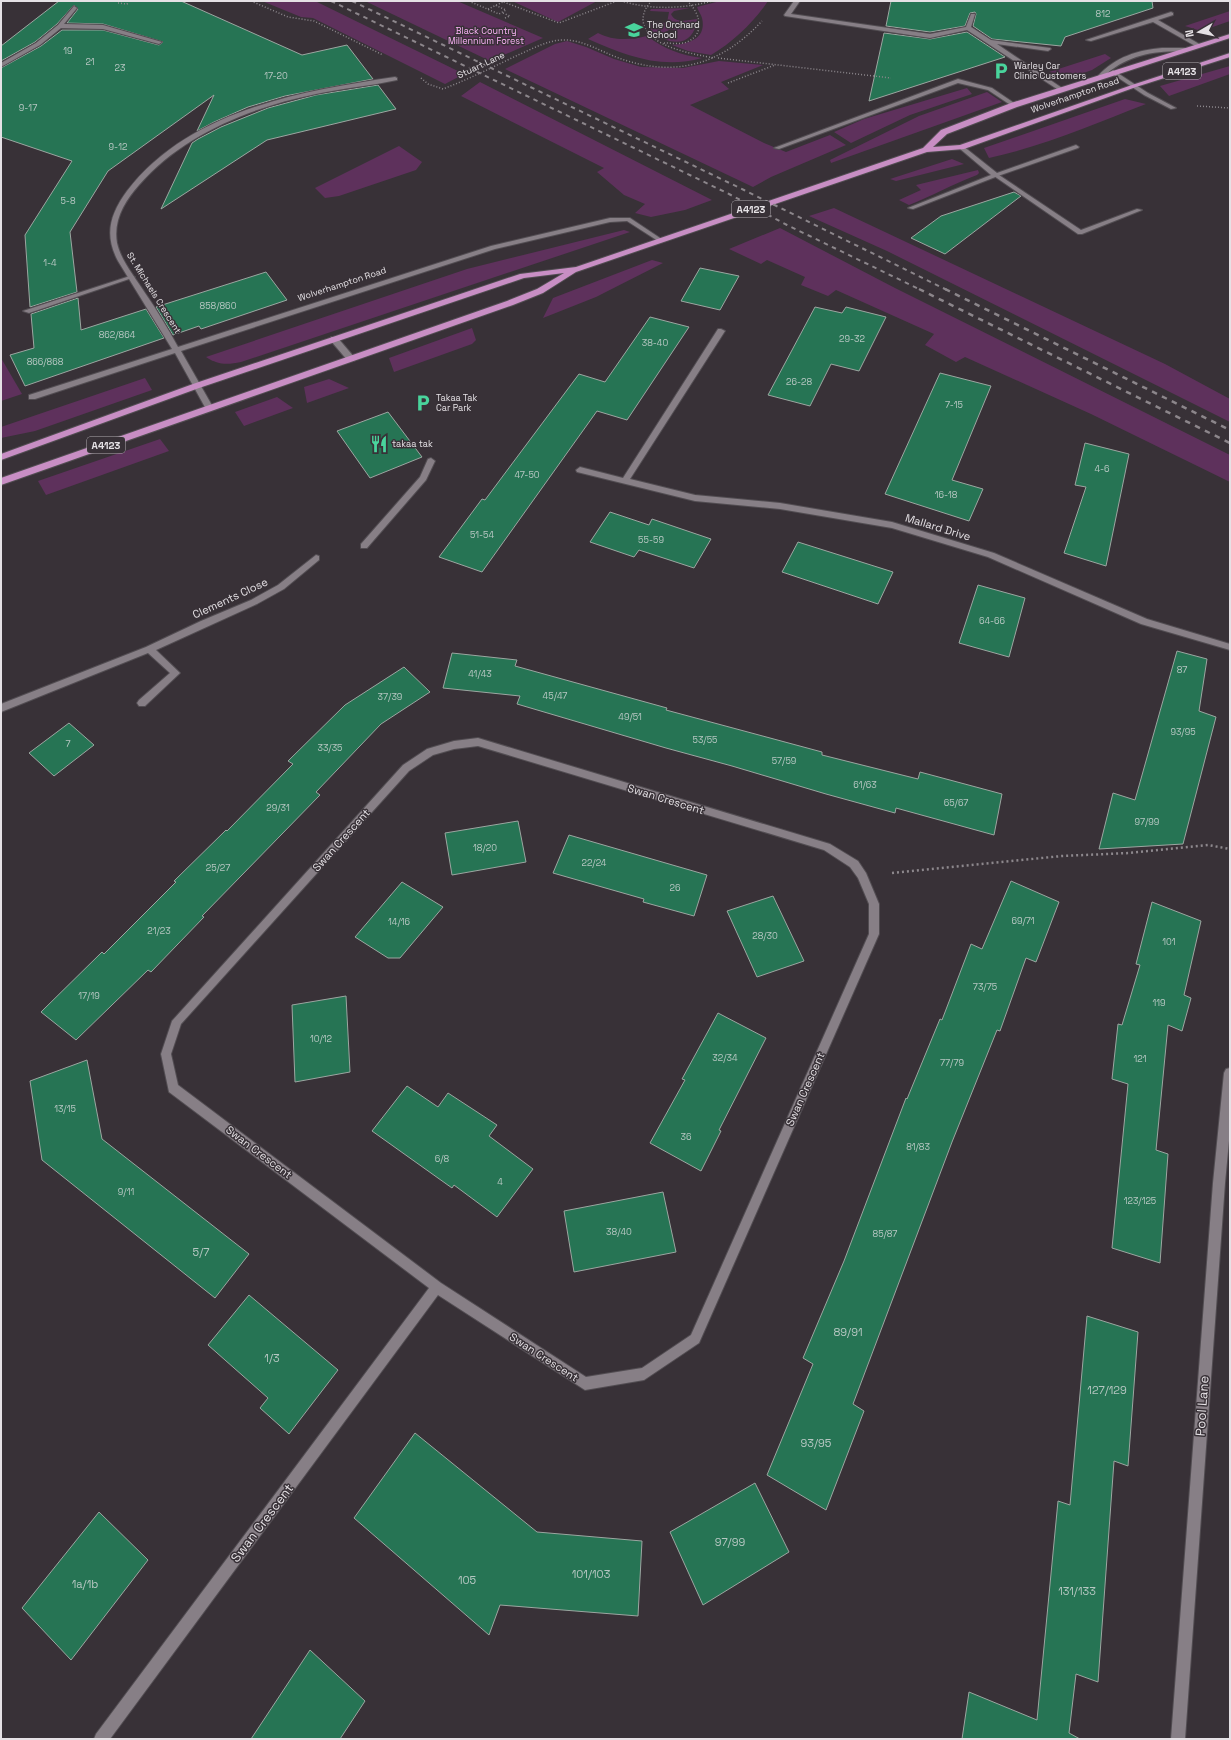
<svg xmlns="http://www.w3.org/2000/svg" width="1231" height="1740" font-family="'Space Grotesk',sans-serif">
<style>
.green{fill:#5e315c}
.building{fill:#267454;stroke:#9ca6a1}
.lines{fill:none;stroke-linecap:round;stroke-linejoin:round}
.lane-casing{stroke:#524d52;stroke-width:2}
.street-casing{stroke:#524d52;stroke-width:2}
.highway-casing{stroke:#524d52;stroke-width:2}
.path-far1{stroke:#8d888d;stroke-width:1.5;stroke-dasharray:1 2;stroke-linecap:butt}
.path{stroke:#8d888d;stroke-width:2.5;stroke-dasharray:2 3;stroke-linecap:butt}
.lane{fill:#877f86;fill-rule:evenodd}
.street{fill:#877f86;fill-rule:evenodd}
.highway{fill:#c88ec4;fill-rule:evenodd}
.rail-far1{stroke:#8c868b;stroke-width:2;stroke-dasharray:4.5 4.5;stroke-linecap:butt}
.rail{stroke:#8c868b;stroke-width:2.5;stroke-dasharray:5.5 5.5;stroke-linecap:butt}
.labels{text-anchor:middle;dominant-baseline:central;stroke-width:3;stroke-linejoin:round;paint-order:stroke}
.number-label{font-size:9px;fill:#b5c6c1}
.far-poi-label{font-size:9px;fill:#e5e1e5;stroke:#383137;text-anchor:start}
.far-park-label{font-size:9px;fill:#fdb3f8;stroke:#383137}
.far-street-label{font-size:9px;fill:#e5e1e5;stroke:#383137}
.shield{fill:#383137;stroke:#b1acb1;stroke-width:1}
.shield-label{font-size:10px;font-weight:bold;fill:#e5e1e5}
.street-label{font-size:11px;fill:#e5e1e5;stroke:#383137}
.near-number-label{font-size:11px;fill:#b5c6c1}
.near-street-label{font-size:13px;fill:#e5e1e5;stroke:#383137}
</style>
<rect width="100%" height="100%" fill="#383137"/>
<!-- green -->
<g class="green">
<path d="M 262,1 L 315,1 L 464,74 L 445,84 L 313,18 L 301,17 Z"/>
<path d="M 365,1 L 457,1 L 543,38 L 490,61 Z"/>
<path d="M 512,1 L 597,1 L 558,22 Z"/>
<path d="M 720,1 L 768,1 C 754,22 733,42 711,55 L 688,51 L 672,45 C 688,44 707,39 702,18 C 701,14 698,11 697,7 Z"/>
<path d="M 690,8 L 674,11 L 671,14 C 675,24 688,20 697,19 C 695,40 680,47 662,38 L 678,32 L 671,29 L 658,36 L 651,30 L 648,22 L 667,23 L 669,12 L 650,11 L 651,9 Z"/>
<path d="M 1230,11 L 1230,21 L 1201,31 L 1185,26 Z"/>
<path d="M 598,33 C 613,41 630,40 647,36 C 664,49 681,55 702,58 C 661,70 625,55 588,39 Z"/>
<path d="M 567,41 L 586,47 L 614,59 L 641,67 L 683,68 L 719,61 L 763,65 L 721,82 L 729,89 L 690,105 L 764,143 L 786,152 L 830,135 L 846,145 L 771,177 L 753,187 L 505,69 L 555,44 Z"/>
<path d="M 1105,54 L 1111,58 L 1092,70 L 1072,77 L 1049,72 Z"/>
<path d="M 1230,66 L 1230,74 L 1169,96 L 1160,86 Z"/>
<path d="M 480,82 L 712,200 L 685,210 L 651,217 L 635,213 L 645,204 L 624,195 L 597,172 L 604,168 L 461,96 Z"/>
<path d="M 967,88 L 972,94 L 910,115 L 851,143 L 834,132 L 864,119 Z"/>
<path d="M 987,92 L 1002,102 L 831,163 L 830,160 L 919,116 Z"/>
<path d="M 1125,99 L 1146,104 C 1094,124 1044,146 989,158 L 984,148 Z"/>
<path d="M 399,146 L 422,162 L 416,170 L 339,196 L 325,198 L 315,188 Z"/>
<path d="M 952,159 L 964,164 L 896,181 L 890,179 Z"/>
<path d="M 978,170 L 979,173 L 977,175 C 953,184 932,196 909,205 L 899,200 L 921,190 L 916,185 Z"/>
<path d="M 834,208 L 1165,364 L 1230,399 L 1230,422 L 887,251 L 809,216 Z"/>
<path d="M 780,228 L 895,288 L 1230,455 L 1230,482 L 1091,414 L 965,357 L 956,362 L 925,345 L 934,334 L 836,290 L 828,296 L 801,285 L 805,277 L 767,260 L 761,264 L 729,249 Z"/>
<path d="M 624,230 L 630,232 L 241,362 C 227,365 218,365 206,357 L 467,269 Z"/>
<path d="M 652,260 L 663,263 L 596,297 L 543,318 L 553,298 Z"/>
<path d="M 472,328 L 476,340 L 472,344 L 394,372 L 389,358 Z"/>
<path d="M 1,358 L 22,394 L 1,401 Z"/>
<path d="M 145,378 L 152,390 L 35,431 L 1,438 L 1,427 Z"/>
<path d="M 329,379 L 349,388 L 307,403 L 304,387 Z"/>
<path d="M 277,397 L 293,408 L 244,426 L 235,412 Z"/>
<path d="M 160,439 L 169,451 L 46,495 L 38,481 Z"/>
</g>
<!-- building -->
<g class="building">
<path d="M 59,1 L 181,1 L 302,55 L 347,45 L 373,79 L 285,96 L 248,107 L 214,122 L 197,131 L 214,95 L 108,171 L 70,232 L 77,292 L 30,307 L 25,235 L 72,161 L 1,137 L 1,68 L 41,46 L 62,30 L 103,30 L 159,45 L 163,42 L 103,24 L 67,23 L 78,9 L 74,5 L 57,24 L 35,42 L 1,61 L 1,46 Z"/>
<path d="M 891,1 L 1152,1 L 1153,8 L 1065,37 L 1061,46 L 992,39 L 973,26 L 976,14 L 975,12 L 970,13 L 965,26 L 930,32 L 886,26 Z"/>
<path d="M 967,32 L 1005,57 L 869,101 L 884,33 L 930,39 Z"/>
<path d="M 378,85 L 396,109 L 267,140 L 161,209 L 192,143 L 198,139 L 221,127 L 268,108 L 316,95 Z"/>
<path d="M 1014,192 L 1021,196 L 945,254 L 911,238 L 941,216 Z"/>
<path d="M 700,268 L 739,276 L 720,310 L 681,301 Z"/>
<path d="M 266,272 L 287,300 L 201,329 L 199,326 L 173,335 L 156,307 Z"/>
<path d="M 78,298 L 81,330 L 146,309 L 164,338 L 25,386 L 10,355 L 34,348 L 31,314 Z"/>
<path d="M 815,307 L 842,313 L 846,307 L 886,317 L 859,371 L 831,364 L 810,406 L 768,395 Z"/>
<path d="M 650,317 L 689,327 L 627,420 L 597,411 L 482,572 L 439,557 L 482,499 L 485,500 L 579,374 L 605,382 Z"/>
<path d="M 940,373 L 991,386 L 952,480 L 983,489 L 969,521 L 885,494 Z"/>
<path d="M 388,412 L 422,457 L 370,478 L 337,431 Z"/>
<path d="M 1085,443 L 1129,454 L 1106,566 L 1064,553 L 1086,487 L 1075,485 Z"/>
<path d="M 610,512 L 649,525 L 652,519 L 711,539 L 694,568 L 639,550 L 634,557 L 590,542 Z"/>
<path d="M 798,542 L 893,572 L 878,604 L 782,572 Z"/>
<path d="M 978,585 L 1025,598 L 1009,657 L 959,643 Z"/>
<path d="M 1177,651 L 1207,659 L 1199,711 L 1216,717 L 1183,844 L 1099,849 L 1113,793 L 1135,800 Z"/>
<path d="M 452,653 L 517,660 L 515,666 L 667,708 L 666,710 L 822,752 L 822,755 L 918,779 L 920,772 L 1002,794 L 994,835 L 896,808 L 895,813 L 826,794 L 732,766 L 666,748 L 517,704 L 520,696 L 443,688 Z"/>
<path d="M 404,667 L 430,692 L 381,724 L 316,792 L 320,795 L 202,916 L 204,917 L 151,972 L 148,970 L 76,1040 L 41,1012 L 102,952 L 104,954 L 176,882 L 174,881 L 226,830 L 227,831 L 293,764 L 288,761 L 345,705 Z"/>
<path d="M 69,723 L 94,745 L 54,776 L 29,753 Z"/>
<path d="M 518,821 L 526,862 L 452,875 L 445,833 Z"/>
<path d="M 569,835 L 707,875 L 694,916 L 643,902 L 644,899 L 553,873 Z"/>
<path d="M 1011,881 L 1059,902 L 1036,962 L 1026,958 L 1000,1031 L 997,1030 L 952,1142 L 853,1404 L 864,1411 L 826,1510 L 767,1475 L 813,1364 L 803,1358 L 844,1261 L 906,1098 L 907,1099 L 940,1019 L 942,1020 L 971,944 L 982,949 Z"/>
<path d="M 402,882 L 443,907 L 400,958 L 388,958 L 355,937 Z"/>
<path d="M 773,896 L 804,961 L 757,977 L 727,911 Z"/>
<path d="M 1152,902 L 1201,921 L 1184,995 L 1191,998 L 1182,1031 L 1168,1025 L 1156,1150 L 1168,1154 L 1160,1263 L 1112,1248 L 1128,1084 L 1112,1079 L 1118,1024 L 1122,1025 L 1140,965 L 1136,964 Z"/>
<path d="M 346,996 L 350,1072 L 295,1082 L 292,1005 Z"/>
<path d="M 718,1013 L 766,1038 L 719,1130 L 721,1131 L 701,1171 L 650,1143 L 685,1080 L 682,1079 Z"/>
<path d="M 87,1060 L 102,1139 L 249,1254 L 215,1298 L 42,1160 L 30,1081 Z"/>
<path d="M 407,1086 L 438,1107 L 448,1093 L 497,1125 L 489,1136 L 533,1169 L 497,1217 L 454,1185 L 452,1188 L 372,1131 Z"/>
<path d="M 663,1192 L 676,1252 L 574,1272 L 564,1211 Z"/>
<path d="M 249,1295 L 338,1370 L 289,1434 L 260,1408 L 268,1398 L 208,1345 Z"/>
<path d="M 1087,1316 L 1138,1332 L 1128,1466 L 1114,1461 L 1098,1682 L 1076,1674 L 1069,1733 L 1080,1739 L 962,1739 L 969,1692 L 1037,1720 L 1058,1501 L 1070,1505 Z"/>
<path d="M 415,1433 L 537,1532 L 642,1541 L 638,1616 L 500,1605 L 489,1635 L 354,1518 Z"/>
<path d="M 755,1483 L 789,1552 L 703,1605 L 670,1532 Z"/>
<path d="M 99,1512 L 148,1560 L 71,1660 L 22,1608 Z"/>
<path d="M 310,1650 L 365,1701 L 340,1739 L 251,1739 Z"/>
</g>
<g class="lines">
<!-- lane casing -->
<g class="lane-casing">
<g id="lane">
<path d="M 794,1 L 800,1 L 791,14 L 930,34 L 966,27 L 971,14 L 975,14 L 971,27 L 991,40 L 1050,48 L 1051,49 L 1048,51 L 997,44 L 1065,90 L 1060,91 L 967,30 L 930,38 L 785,16 L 784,15 Z"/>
<path d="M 1171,12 L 1173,13 L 1173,15 L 1158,20 L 1201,45 L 1201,47 L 1197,47 L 1153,22 L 1091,41 L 1086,40 Z"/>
<path d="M 1162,48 L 1186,48 L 1189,50 L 1186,52 C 1154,50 1127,55 1103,77 L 1098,76 C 1115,57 1138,50 1162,48 Z"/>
<path d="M 1113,70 L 1148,93 L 1176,108 L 1171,109 L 1144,95 L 1111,73 L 1110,72 Z"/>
<path d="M 996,173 L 1081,230 L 1137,209 L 1142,210 L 1082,234 L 1078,234 L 994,176 L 994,174 Z"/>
<path d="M 130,276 L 135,277 L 29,313 L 23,311 Z"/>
<path d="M 331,337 L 337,337 L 354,357 L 354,361 L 348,361 L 331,341 Z"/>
<path d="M 431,458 L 435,461 L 426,480 L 367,548 L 361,548 L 361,544 L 420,477 L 428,459 Z"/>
</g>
</g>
<!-- street casing -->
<g class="street-casing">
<g id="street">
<path d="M 74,6 L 77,8 L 64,24 L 103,25 L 162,42 L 159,44 L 103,29 L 61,28 L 40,45 L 1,67 L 1,63 L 36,43 L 58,25 Z"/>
<path d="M 395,77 L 397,78 L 397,80 C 370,86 343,88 316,94 C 252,107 183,134 139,185 C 125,201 113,220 117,243 C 121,261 135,277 145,293 C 157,310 168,329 178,347 L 491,246 L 610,218 L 630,218 L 663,240 L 658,241 L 627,221 L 610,222 L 495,249 L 181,351 L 214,409 L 210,411 L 206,409 L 175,353 L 35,399 L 29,399 L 29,395 L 172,349 L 118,261 C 104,235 110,214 127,191 C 189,110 301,91 395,77 Z"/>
<path d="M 958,79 L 992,88 L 1017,105 L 1012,106 L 988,90 L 958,83 L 779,149 L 774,148 Z"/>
<path d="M 1076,145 L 1079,147 L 1078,148 L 998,176 L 913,209 L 908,208 L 991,175 L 959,148 L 959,146 L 963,146 L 997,173 Z"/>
<path d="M 718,329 L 721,329 L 725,331 L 630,479 L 695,495 L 780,503 L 892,522 L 994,553 L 1147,619 L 1230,644 L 1230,650 L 1141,624 L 988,557 L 892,528 L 780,509 L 695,501 L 577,472 L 576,470 L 580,467 L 623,478 Z"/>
<path d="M 316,555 L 319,556 L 319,560 L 284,589 L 257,604 L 156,650 L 180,673 L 145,706 L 139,706 L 137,703 L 139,700 L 170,673 L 148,653 L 1,712 L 1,704 L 146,647 L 201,621 L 251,600 L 278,585 Z"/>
<path d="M 478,738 L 830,844 L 858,861 L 866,873 L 879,904 L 879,934 L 699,1343 L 644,1380 L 585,1390 L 438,1295 L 110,1739 L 94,1739 L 96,1734 L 429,1288 L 169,1092 L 161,1054 L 172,1021 L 403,765 L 427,749 L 454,741 ZM 478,746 L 824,850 L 850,867 L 858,878 L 869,904 L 869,934 L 691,1335 L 642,1368 L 586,1377 L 441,1283 L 178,1085 L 171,1054 L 181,1024 L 409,771 L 433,755 L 454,749 Z"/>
<path d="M 1230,1068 L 1230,1130 L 1225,1183 L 1185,1739 L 1171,1739 L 1213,1183 L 1224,1073 L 1226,1069 Z"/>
</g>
</g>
<!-- highway casing -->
<g class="highway-casing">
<path id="highway" d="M 1230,34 L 1230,38 L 1017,107 L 947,134 L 933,147 L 960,145 L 1132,85 L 1230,53 L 1230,57 L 1136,87 L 964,149 L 927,152 L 576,272 L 543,293 L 513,305 L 1,485 L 1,478 L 507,301 L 537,289 L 564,273 L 524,278 L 199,388 L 1,460 L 1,454 L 193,384 L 520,274 L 576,267 L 923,148 L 941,130 L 1011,103 Z"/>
</g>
<!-- path-far1 -->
<g class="path-far1">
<path d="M 251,1 L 288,17 L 314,21 L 383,55"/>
<path d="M 473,1 L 471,2 L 499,14 L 506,10 L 495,5"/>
<path d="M 501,1 L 559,23 L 617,1"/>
<path d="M 621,1 C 651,10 682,9 712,1"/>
<path d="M 652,1 C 646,6 643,13 643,20 C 645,47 694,54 714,58"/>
<path d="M 118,3 L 127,4 L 129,1"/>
<path d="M 488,9 L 503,2"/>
<path d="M 503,13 L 510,16 L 505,18"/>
<path d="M 664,43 C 672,43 682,45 689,41 C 706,32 699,11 687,1"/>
<path d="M 718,58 L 891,78"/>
<path d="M 421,78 L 428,84 L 443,89 C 469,79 493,67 518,55 C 532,49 546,41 561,40 C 581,39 598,50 616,57 C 674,79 721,65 762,21"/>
<path d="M 728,83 L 775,65"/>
<path d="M 1197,106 L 1230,108"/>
</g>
<!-- path -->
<path class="path" d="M 892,873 L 1062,856 L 1129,853 L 1208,845 L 1230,849"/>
<!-- lane -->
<use href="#lane" class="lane"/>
<!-- street -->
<use href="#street" class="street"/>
<!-- highway -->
<use href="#highway" class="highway"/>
<!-- rail-far1 -->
<g class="rail-far1">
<path d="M 331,1 L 729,194 L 787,225 L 921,290"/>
<path d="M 352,1 L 744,190 L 947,290"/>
</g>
<!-- rail -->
<g class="rail">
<path d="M 919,289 L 1230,443"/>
<path d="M 945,289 L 1230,430"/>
</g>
</g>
<!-- icons -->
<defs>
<g id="school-bare" transform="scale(1.38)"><path d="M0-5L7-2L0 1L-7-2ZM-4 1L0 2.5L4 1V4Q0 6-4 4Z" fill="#49d49c" stroke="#383137" stroke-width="2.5" paint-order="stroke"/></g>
<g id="parking-bare" transform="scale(1.38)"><path d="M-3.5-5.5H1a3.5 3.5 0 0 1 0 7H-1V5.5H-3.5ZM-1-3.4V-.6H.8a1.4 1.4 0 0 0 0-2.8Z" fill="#49d49c" stroke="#383137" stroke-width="2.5" paint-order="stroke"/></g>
<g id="restaurant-bare" transform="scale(1.38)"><path d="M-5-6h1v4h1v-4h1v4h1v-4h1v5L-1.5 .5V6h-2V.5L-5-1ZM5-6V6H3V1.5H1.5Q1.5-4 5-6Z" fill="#49d49c" stroke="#383137" stroke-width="2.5" paint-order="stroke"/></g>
</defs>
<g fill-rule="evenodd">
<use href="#school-bare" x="634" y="30"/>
<use href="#parking-bare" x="1001" y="71"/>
<use href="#parking-bare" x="423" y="403"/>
<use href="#restaurant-bare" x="379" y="444"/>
</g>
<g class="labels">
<!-- number labels -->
<g class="number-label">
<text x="1103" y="14">812</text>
<text x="68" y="51">19</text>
<text x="90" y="62">21</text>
<text x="120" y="68">23</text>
<text x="276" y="76">17-20</text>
<text x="28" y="108">9-17</text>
<text x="118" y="147">9-12</text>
<text x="68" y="201">5-8</text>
<text x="50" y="263">1-4</text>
<text x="218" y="306">858/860</text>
<text x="117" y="335">862/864</text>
<text x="852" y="339">29-32</text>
<text x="655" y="343">38-40</text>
<text x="45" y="362">866/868</text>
<text x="799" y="382">26-28</text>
<text x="954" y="405">7-15</text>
<text x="1102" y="469">4-6</text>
<text x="527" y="475">47-50</text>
<text x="946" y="495">16-18</text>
<text x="482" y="535">51-54</text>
<text x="651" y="540">55-59</text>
<text x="992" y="621">64-66</text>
<text x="1182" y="670">87</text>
<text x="480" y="674">41/43</text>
<text x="555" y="696">45/47</text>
<text x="390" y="697">37/39</text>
<text x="630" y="717">49/51</text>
<text x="1183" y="732">93/95</text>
<text x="705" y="740">53/55</text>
<text x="68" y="744">7</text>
<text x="330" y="748">33/35</text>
<text x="784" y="761">57/59</text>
<text x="865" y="785">61/63</text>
<text x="956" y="803">65/67</text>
<text x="278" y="808">29/31</text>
<text x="1147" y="822">97/99</text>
<text x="485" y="848">18/20</text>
<text x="594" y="863">22/24</text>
<text x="218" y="868">25/27</text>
<text x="675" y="888">26</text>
<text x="1023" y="921">69/71</text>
<text x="399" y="922">14/16</text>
<text x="159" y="931">21/23</text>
<text x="765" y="936">28/30</text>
<text x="1169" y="942">101</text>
<text x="985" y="987">73/75</text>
<text x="89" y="996">17/19</text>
<text x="1159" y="1003">119</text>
<text x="321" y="1039">10/12</text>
<text x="725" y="1058">32/34</text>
<text x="1140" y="1059">121</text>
<text x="952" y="1063">77/79</text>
<text x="65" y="1109">13/15</text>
<text x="686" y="1137">36</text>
<text x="918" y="1147">81/83</text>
<text x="442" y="1159">6/8</text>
<text x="500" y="1182">4</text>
<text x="126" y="1192">9/11</text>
<text x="1140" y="1201">123/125</text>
<text x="619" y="1232">38/40</text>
<text x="885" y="1234">85/87</text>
</g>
<!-- far-poi labels -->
<g class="far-poi-label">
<text x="647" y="25">The Orchard<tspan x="647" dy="10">School</tspan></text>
<text x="1014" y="66">Warley Car<tspan x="1014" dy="10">Clinic Customers</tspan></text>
<text x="436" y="398">Takaa Tak<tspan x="436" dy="10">Car Park</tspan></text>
<text x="392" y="444">takaa tak</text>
</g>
<!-- far-park labels -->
<g class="far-park-label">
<text x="486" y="31">Black Country<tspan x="486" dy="10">Millennium Forest</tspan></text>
</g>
<!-- far-street labels -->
<g class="far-street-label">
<text transform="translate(481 65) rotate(-25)">Stuart Lane</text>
<text transform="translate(1075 95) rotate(-19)">Wolverhampton Road</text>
<text transform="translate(342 284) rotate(-18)">Wolverhampton Road</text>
<text transform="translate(154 293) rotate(58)">St. Michaels Crescent</text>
</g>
<!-- shield labels -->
<g class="shield">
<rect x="1163" y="63" width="38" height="16" rx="3"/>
<rect x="732" y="201" width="38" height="16" rx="3"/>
<rect x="87" y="437" width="38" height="16" rx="3"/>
</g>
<g class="shield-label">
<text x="1182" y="71">A4123</text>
<text x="751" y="209">A4123</text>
<text x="106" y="445">A4123</text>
</g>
<!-- street labels -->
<g class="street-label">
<text transform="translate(938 527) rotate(17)">Mallard Drive</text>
<text transform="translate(230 598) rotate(-25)">Clements Close</text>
<text transform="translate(666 799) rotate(17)">Swan Crescent</text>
<text transform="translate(341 840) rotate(-48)">Swan Crescent</text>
<text transform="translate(805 1089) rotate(-66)">Swan Crescent</text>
<text transform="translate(259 1152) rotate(37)">Swan Crescent</text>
<text transform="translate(544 1357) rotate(33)">Swan Crescent</text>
</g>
<!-- near-number labels -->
<g class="near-number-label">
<text x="201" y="1252">5/7</text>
<text x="848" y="1332">89/91</text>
<text x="272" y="1358">1/3</text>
<text x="1107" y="1390">127/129</text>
<text x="816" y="1443">93/95</text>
<text x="730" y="1542">97/99</text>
<text x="591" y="1574">101/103</text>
<text x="467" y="1580">105</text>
<text x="85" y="1584">1a/1b</text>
<text x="1077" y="1591">131/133</text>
</g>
<!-- near-street labels -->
<g class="near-street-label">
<text transform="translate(1202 1406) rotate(-86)">Pool Lane</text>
<text transform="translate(262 1523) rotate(-53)">Swan Crescent</text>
</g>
</g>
<!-- border -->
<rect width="1231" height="1740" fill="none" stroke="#e5e1e5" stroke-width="4"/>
<!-- north arrow -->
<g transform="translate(1199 32) rotate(261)" stroke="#383137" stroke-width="3" paint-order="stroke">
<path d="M0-3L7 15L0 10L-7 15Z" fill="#e5e1e5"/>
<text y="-6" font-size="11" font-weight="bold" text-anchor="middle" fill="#e5e1e5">N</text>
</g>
</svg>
